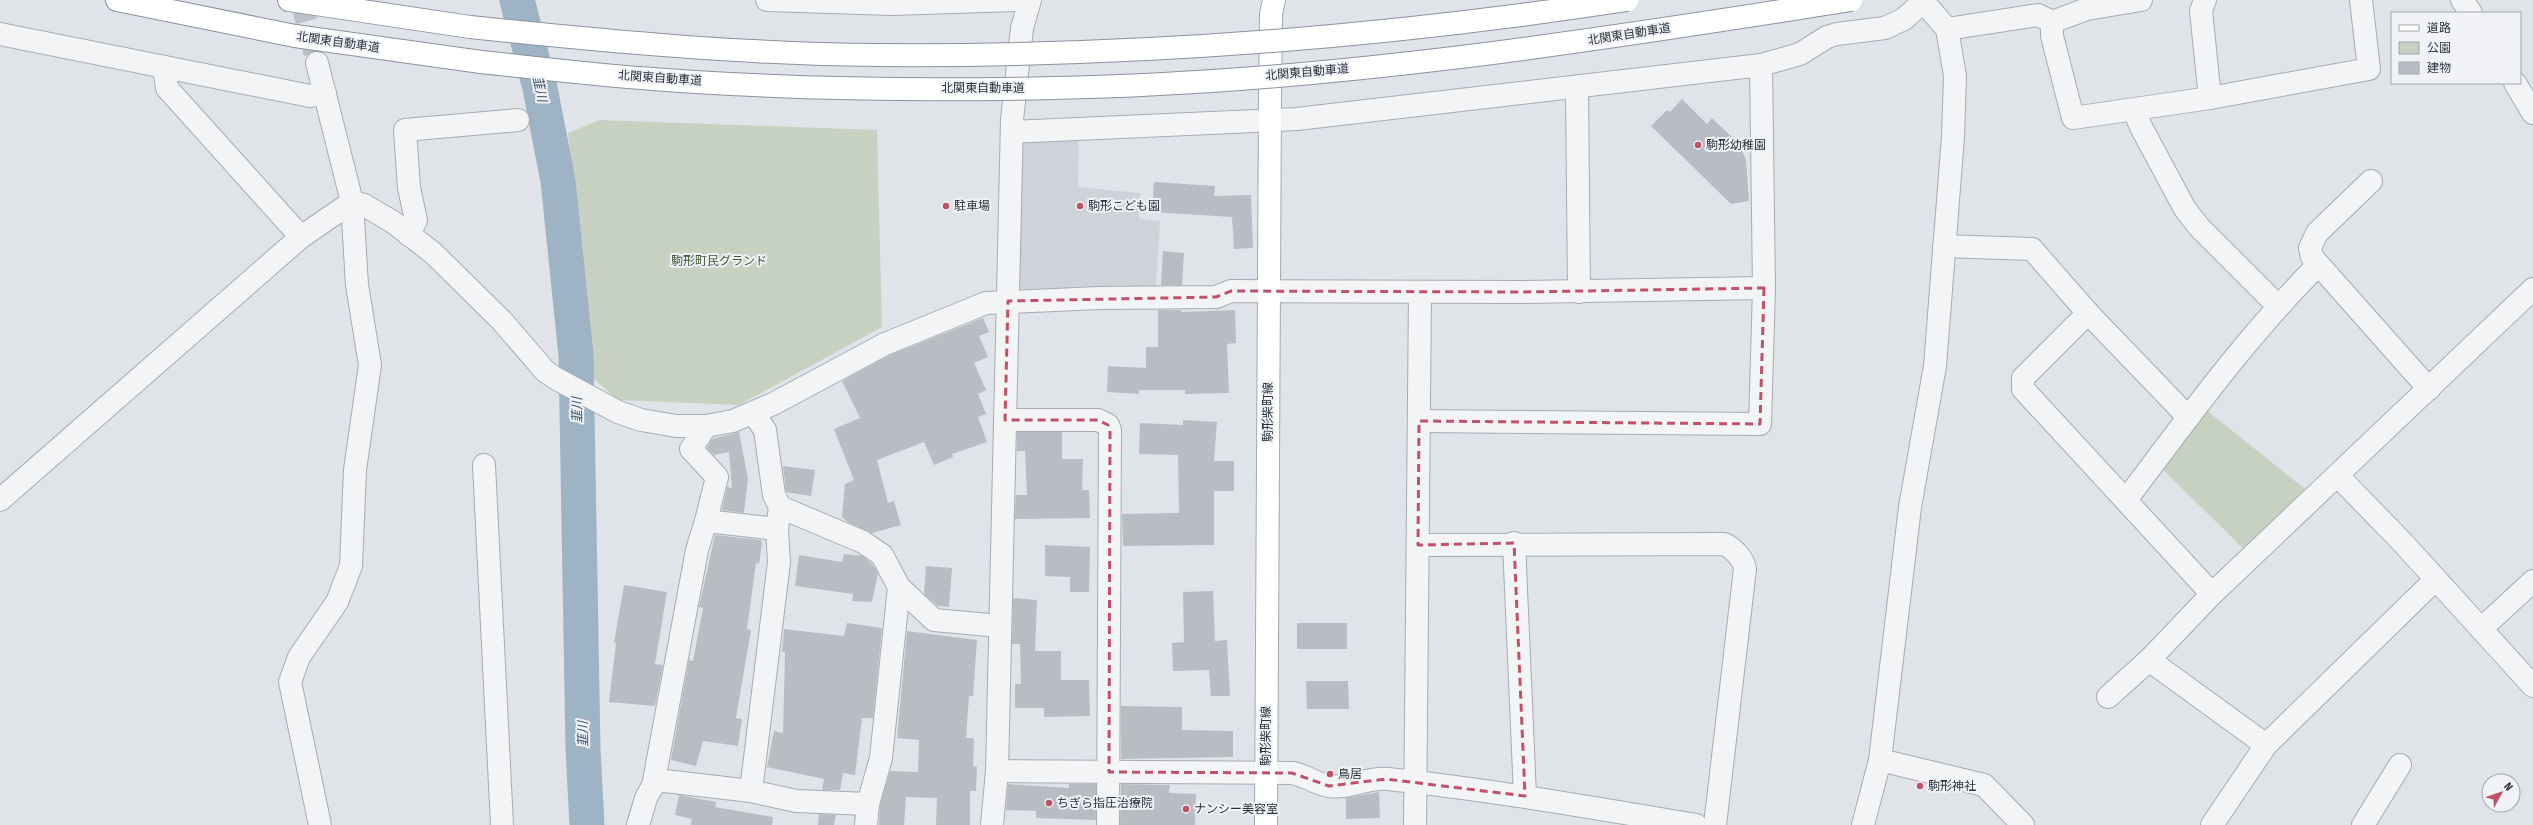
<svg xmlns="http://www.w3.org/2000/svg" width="2533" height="825" font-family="'Fira Sans Condensed','Noto Sans JP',sans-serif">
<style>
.built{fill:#cfd3d9}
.green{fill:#c7d1c2}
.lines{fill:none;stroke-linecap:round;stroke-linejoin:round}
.river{stroke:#9eb4c5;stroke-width:35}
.building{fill:#b8bdc4}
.minor-tunnel{stroke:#bcc1c6;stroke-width:22;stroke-dasharray:22 11;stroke-linecap:butt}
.minor-casing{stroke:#a6abb2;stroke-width:24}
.major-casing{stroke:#a1a9b2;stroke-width:24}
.highway-casing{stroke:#89929d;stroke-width:24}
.minor{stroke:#f3f4f6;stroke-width:22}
.major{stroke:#fff;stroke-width:22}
.highway{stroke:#fff;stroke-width:22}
.highway-bridge-casing{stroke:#89929d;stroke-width:24;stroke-linecap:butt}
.highway-bridge{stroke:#fff;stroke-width:22}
.marked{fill:none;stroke:#c1516a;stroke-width:3;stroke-dasharray:8 5;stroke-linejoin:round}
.poi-dot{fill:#c1516a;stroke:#f0f2f5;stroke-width:1.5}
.labels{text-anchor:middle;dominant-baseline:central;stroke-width:4;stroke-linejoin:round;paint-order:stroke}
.street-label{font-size:12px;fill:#2a333e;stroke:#f0f2f5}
.poi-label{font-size:12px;fill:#2a333e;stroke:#f0f2f5;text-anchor:start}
.park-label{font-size:12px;fill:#415839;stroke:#f0f2f5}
.water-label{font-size:13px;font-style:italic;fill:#38546e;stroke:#f0f2f5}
</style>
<rect width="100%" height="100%" fill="#e0e4e8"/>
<!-- built -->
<path class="built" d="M 1023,140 L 1079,141 L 1078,187 L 1140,193 L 1139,219 L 1160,221 L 1156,288 L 1017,289 Z"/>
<!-- green -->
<g class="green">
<path d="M 600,120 L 877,130 L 882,327 L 739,405 L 618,400 L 593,378 L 568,133 Z"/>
<path d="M 2205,409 L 2309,492 L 2246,551 L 2159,466 Z"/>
</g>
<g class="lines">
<!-- river -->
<path class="river" d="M 517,0 L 540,88 L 558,181 L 576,355 L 583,749 L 587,825"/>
</g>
<!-- building -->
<g class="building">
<path d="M 1682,99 L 1707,124 L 1712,118 L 1740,145 L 1746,160 L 1749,201 L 1731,204 L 1651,126 L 1667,110 L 1670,112 Z"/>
<path d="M 1154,182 L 1215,186 L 1214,196 L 1251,195 L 1253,248 L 1234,249 L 1232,217 L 1152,212 Z"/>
<path d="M 1163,251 L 1184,253 L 1182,285 L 1161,285 Z"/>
<path d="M 1158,310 L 1181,310 L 1181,312 L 1235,310 L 1236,343 L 1227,344 L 1229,393 L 1185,394 L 1185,390 L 1139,390 L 1139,394 L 1107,392 L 1108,366 L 1146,368 L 1146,347 L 1158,347 Z"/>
<path d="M 983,318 L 989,332 L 979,336 L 988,357 L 974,363 L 986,390 L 978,394 L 986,414 L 978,417 L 987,442 L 952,454 L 953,457 L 934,465 L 924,442 L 877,460 L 888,503 L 894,501 L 901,525 L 872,533 L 849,523 L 842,517 L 845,484 L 854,480 L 834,429 L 860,418 L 842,381 L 890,355 Z"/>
<path d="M 1183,420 L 1217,422 L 1214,461 L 1234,461 L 1234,491 L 1214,491 L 1214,545 L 1123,546 L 1122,514 L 1179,513 L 1178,455 L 1139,454 L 1140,423 L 1183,425 Z"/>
<path d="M 739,432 L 748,479 L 744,513 L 722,510 L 727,487 L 732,488 L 729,452 L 714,455 L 707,448 L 712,439 Z"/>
<path d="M 1017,432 L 1062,432 L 1062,459 L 1083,459 L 1082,490 L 1089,490 L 1090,518 L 1015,519 L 1016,495 L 1027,495 L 1025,451 L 1017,451 Z"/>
<path d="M 783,466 L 815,470 L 811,496 L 786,492 Z"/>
<path d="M 715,535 L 761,540 L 762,544 L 759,564 L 756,563 L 747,629 L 751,630 L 736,718 L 742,719 L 738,746 L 703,741 L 696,766 L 671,760 L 689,660 L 693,661 L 703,608 L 699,607 Z"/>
<path d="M 1045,545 L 1090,547 L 1089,592 L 1070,592 L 1070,577 L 1045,576 Z"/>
<path d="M 844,554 L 862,556 L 872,564 L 878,573 L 872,602 L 852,601 L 853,594 L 795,586 L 799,555 L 842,562 Z"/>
<path d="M 926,566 L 952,568 L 949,607 L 938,606 L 924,594 Z"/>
<path d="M 624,585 L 667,592 L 655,664 L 663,665 L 655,706 L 609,702 L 616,643 L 614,643 Z"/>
<path d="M 1213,591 L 1215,641 L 1227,640 L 1230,696 L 1211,696 L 1209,670 L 1173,671 L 1172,643 L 1184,642 L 1183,592 Z"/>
<path d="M 1013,598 L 1037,600 L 1035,651 L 1061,651 L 1061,680 L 1089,680 L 1090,716 L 1044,717 L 1044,708 L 1015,708 L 1015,684 L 1021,684 L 1020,644 L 1012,644 Z"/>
<path d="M 847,623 L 882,628 L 873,718 L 862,718 L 855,775 L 843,773 L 840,790 L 822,790 L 824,779 L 767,767 L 774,731 L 783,733 L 785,652 L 782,652 L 784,629 L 844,636 Z"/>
<rect x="1297" y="623" width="50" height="26"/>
<path d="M 907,631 L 977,640 L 973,696 L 969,696 L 966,738 L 974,738 L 973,766 L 977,767 L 976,791 L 970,791 L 970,825 L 936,825 L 937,798 L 906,797 L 904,825 L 879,825 L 880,806 L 890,771 L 918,772 L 919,740 L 897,738 Z"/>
<path d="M 1306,681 L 1348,681 L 1349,709 L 1307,709 Z"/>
<path d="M 1121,706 L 1182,707 L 1182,730 L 1233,731 L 1233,757 L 1121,759 Z"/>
<path d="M 1008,784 L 1069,788 L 1069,784 L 1096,784 L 1096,820 L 1036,818 L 1036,811 L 1006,810 Z"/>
<path d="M 1121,784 L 1170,785 L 1169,793 L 1196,794 L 1195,825 L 1120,825 Z"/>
<path d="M 1379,792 L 1380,818 L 1346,819 L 1346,798 Z"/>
<path d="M 679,795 L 716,802 L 715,807 L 773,817 L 772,825 L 691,825 L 692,819 L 675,815 Z"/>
<path d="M 819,814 L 836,815 L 834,825 L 818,825 Z"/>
</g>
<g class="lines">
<!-- minor-tunnel -->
<path class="minor-tunnel" d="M 301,0 L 317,63"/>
<!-- minor casing -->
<g class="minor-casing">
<g id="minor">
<path d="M 767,0 L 892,4 L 1016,0"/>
<path d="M 2462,0 L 2471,13"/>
<path d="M 2052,22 L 2087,9 L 2141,0"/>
<path d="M 1947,29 L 2038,15 L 2052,22 L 2052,36 L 2073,118 L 2210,98 L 2201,11 L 2205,0"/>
<path d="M 0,34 L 310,96 L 325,93"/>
<path d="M 317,63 L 352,202 L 357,285 L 370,365 L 355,470 L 351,566 L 337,602 L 299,657 L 290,682 L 320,825"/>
<path d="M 164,68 L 167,88 L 301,237"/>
<path d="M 2515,83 L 2533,113"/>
<path d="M 1577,88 L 1579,292"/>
<path d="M 2210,98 L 2369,69 L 2361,0"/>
<path d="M 2134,110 L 2141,127 L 2185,209 L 2199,227 L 2278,306"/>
<path d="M 1012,132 L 1297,119 L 1761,65 L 1800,54 L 1827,37 L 1837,34 L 1885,28 L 1904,19 L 1923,2"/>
<path d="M 2371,181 L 2317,233 L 2310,248 L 2312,257 L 2429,389"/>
<path d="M 409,235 L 416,220 L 409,188 L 405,130 L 518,120"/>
<path d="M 1944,246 L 2032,249 L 2088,313 L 2188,417"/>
<path d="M 2088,313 L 2023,378 L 2023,389 L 2212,594"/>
<path d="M 753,413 L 765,430 L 774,495 L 780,507 L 863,542 L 882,555 L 899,587"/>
<path d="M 1005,420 L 1098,420 L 1108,425 L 1110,430 L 1108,825"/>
<path d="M 1419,421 L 1760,424 L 1764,288 L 1761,65"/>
<path d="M 484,465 L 502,825"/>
<path d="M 2338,476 L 2404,544 L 2533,686"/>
<path d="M 0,500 L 301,237 L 352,202 L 364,205 L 393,222 L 433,253 L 502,321 L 545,371 L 555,378 L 618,412 L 641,420 L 676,426 L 706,426 L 733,421 L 773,404 L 885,344 L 986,303 L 1099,298 L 1216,297 L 1231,291 L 1522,292 L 1764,288"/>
<path d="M 2126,500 C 2187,419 2246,337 2318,265"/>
<path d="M 706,521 L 717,477 L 691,449 L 706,426"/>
<path d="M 1514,543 L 1525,796"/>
<path d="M 1418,545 L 1724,544 C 1732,547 1744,559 1745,569 L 1715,825"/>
<path d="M 2481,629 L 2533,581"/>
<path d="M 2149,660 L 2266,745"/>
<path d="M 2108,697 L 2149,660 L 2212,594 L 2533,289"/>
<path d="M 1880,760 L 1984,785 L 2023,825"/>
<path d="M 997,771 L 1292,773 C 1306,775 1315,784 1329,786 C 1349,789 1368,777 1388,779 C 1492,790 1594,808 1696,825"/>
<path d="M 653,786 L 697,550 L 706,521 L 777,529"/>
<path d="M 751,791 L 779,562 L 777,529 L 780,507"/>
<path d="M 638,825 L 646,798 L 656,780 L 751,791 L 796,801 L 868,804"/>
<path d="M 866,825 L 868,804 L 881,758 L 899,587 L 934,620 L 1000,626"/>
<path d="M 992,825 L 997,771 L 1012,120 L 1022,28 L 1030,0"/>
<path d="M 1415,825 L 1420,292"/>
<path d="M 1863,825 L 1880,760 L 1910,507 L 1935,366 L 1953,137 L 1955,76 L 1947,29 L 1922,0"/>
<path d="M 2212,825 L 2266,745 L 2435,580"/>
<path d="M 2363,825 L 2400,765"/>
</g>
</g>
<!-- major casing -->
<g class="major-casing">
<path id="major" d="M 1266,825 L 1270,101 L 1271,14 L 1274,0"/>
</g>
<!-- highway casing -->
<g class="highway-casing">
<g id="highway">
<path d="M 117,0 L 295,36 L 481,62"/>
<path d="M 289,0 L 470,27"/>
</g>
</g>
<!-- minor -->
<use href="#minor" class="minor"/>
<!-- major -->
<use href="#major" class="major"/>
<!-- highway -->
<use href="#highway" class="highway"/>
<!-- highway-bridge casing -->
<g class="highway-bridge-casing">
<g id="highway-bridge">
<path d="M 470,27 C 605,41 741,54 877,55 C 1129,57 1378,38 1627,0"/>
<path d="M 481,62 C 538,68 596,75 653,79 C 784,89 923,91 1054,88 C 1321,83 1587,42 1851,0"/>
</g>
</g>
<!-- highway-bridge -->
<use href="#highway-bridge" class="highway-bridge"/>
</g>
<!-- marked area -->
<path class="marked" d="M 1764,288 L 1760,424 L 1419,421 L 1418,545 L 1514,543 L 1525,796 L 1386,779 L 1329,786 L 1292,773 L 1109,772 L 1110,430 L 1108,425 L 1098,420 L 1005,420 L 1008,301 L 1216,297 L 1231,291 L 1522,292 Z"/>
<!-- markers -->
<g class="poi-dot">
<circle cx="1698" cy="145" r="4"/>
<circle cx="946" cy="206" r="4"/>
<circle cx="1080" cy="206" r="4"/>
<circle cx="1330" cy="774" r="4"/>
<circle cx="1920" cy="786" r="4"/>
<circle cx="1049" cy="803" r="4"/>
<circle cx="1186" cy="809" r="4"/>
</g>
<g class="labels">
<!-- street labels -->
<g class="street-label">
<text transform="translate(1629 34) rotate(-9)">北関東自動車道</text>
<text transform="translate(338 42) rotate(8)">北関東自動車道</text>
<text transform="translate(1307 72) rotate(-5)">北関東自動車道</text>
<text transform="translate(660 78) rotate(4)">北関東自動車道</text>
<text x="983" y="88">北関東自動車道</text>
<text transform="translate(1268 412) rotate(-90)">駒形柴町線</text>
<text transform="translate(1266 736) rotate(-90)">駒形柴町線</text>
</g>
<!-- poi labels -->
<g class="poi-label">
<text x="1706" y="145">駒形幼稚園</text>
<text x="954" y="206">駐車場</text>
<text x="1088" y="206">駒形こども園</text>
<text x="1338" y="774">鳥居</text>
<text x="1928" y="786">駒形神社</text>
<text x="1057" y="803">ちぎら指圧治療院</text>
<text x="1194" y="809">ナンシー美容室</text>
</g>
<!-- park labels -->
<g class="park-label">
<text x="719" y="261">駒形町民グランド</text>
</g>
<!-- water labels -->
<g class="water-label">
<text transform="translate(540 89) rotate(77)">韮川</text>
<text transform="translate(577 410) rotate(-91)">韮川</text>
<text transform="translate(583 734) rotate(-91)">韮川</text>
</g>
</g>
<!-- legend -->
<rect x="2391" y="12" width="130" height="72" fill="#f0f2f5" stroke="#a1a6ac"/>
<rect x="2399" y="25" width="20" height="6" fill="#ffffff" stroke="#a1a6ac"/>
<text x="2427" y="32" font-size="12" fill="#2a333e">道路</text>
<rect x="2399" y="42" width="20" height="12" fill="#c7d1c2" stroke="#a1a6ac"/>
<text x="2427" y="52" font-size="12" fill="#2a333e">公園</text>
<rect x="2399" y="62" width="20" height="12" fill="#b8bdc4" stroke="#a1a6ac"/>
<text x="2427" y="72" font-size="12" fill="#2a333e">建物</text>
<!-- north arrow -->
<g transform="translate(2501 793) rotate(50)"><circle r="19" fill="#f0f2f5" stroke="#a1a6ac"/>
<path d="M0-3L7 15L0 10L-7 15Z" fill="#c1516a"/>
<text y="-6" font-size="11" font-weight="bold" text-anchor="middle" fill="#2a333e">N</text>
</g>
</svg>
